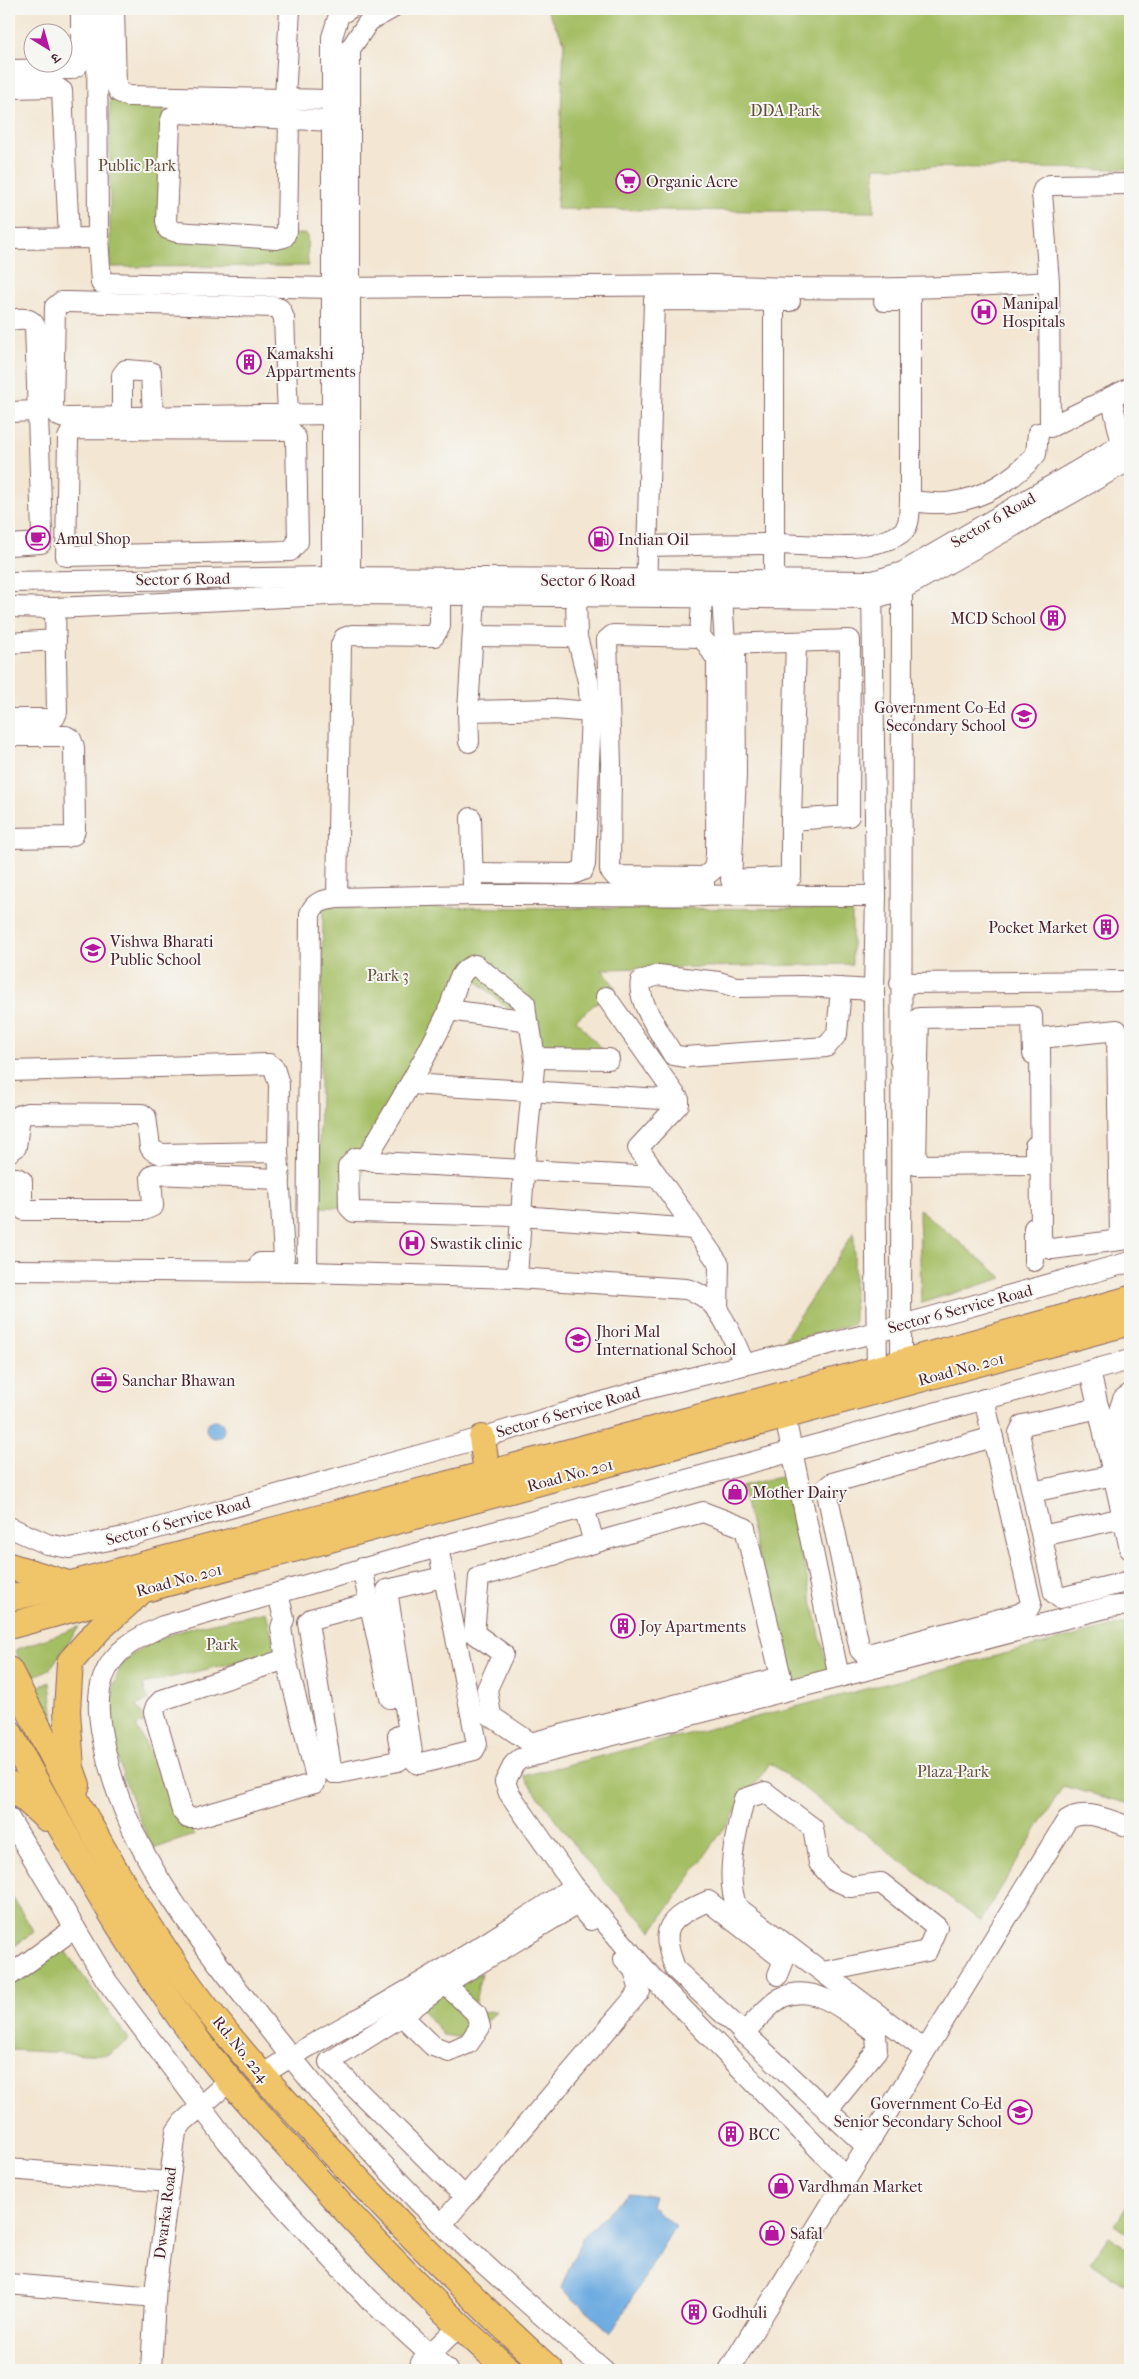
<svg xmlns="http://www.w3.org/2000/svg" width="1139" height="2379" font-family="'IM FELL French Canon','Noto Serif Devanagari',serif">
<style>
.green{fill:#a4be63;stroke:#776e47}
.water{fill:#6eace1;stroke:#5c6686}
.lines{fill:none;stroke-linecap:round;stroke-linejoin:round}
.minor-casing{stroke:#856565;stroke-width:22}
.major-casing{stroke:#856565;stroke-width:28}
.minor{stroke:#fff;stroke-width:20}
.major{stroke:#f0c469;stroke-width:26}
.labels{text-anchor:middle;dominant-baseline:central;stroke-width:4;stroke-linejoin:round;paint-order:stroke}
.park-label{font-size:16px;fill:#654f3c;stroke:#f6f6f2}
.poi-label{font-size:16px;fill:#4a1f2b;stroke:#f6f6f2;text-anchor:start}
.street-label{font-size:16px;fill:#4a1f2b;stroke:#f6f6f2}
</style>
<rect width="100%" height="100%" fill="#f6f6f2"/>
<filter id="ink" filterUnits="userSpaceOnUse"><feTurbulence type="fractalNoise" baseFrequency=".02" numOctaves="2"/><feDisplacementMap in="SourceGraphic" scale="10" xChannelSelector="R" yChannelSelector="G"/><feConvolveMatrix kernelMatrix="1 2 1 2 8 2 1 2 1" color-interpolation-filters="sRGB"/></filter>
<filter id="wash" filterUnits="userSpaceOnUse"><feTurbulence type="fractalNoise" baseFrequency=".0096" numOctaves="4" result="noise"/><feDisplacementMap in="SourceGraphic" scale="20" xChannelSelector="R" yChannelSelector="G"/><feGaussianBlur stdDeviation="1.12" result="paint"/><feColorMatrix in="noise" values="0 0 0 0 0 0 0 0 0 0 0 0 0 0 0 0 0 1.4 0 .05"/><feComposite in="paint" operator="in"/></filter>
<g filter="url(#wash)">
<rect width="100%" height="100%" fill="#f3e6d2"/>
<!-- green -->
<g class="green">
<path d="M 546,9 L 1130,9 L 1130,169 L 875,167 L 874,212 L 557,209 L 564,41 Z"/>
<path d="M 110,95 L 164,95 L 164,235 L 307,234 L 308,266 L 110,267 Z"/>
<path d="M 323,907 L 852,909 L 852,964 L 602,969 L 615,987 L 576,1020 L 612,1061 L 540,1055 L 518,1017 L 465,971 L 364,1163 L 361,1208 L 318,1207 Z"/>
<path d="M 919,1209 L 1003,1278 L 921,1303 Z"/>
<path d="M 854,1232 L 854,1324 L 782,1343 Z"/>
<path d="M 784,1476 L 829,1675 L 790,1684 L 741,1486 Z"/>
<path d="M 266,1612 L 276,1653 L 143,1684 L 148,1701 L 137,1705 L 146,1722 L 136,1726 L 194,1835 L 153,1849 C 131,1799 92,1718 122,1665 C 126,1658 139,1650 146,1646 C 176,1627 231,1620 266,1612 Z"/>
<path d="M 1130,1622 L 1130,1804 L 1063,1786 L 981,1921 L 770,1763 L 652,1931 L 593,1869 L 523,1776 Z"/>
<path d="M 79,1627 L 50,1669 L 30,1678 L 15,1650 Z"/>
<path d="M 50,1682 L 55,1732 L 35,1688 Z"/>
<path d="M 9,1891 L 34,1932 L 9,1950 Z"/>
<path d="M 61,1945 L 129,2040 L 108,2055 L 9,2050 L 9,1982 Z"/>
<path d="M 481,1973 L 474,2008 L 477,2012 L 496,2011 L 486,2023 L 462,2038 L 443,2035 L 412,1997 Z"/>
<path d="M 1130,2201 L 1130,2235 L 1115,2225 Z"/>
<path d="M 1108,2236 L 1130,2250 L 1130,2288 L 1090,2263 Z"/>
</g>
<!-- water -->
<g class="water">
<circle cx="215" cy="1429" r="9"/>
<path d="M 628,2193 L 654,2196 L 651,2206 L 675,2226 L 611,2333 L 561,2288 L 582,2238 Z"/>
</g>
</g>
<g filter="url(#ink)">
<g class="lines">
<!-- minor casing -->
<g class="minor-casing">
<g id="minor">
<path d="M 97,9 L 98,238 L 101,283 L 332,288 L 713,285 C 825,291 937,289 1049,282"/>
<path d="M 114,9 L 116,85 L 119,92 L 128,96 L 331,100"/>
<path d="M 9,70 L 71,69 L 77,66 L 81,61 L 81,9"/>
<path d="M 9,88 L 56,87 L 62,91 L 69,238"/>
<path d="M 285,98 L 290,9"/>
<path d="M 289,118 L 287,230 L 284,237 L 276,239 L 177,232 L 168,229 L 166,221 L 170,124 L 172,117 L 178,113 L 332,121"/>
<path d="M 1130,184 L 1050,185 L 1044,188 L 1042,193 L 1049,282 L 1050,427 L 1130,388"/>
<path d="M 9,239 L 98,238"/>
<path d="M 9,320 C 19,319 30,316 35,326 L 42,533 L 41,543 L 9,545"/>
<path d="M 1111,397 L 1122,444"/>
<path d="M 9,412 L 38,411"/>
<path d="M 288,415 L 284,318 L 280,309 L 275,307 L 67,302 L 61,302 L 55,307 L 53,407 C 56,415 58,417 66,418 L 332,414"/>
<path d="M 122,417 L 122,375 L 126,370 L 151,372 L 153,417"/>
<path d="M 77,429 L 290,430 L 296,438 L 298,542 L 290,551 L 66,556 L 68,438 L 71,432 Z"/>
<path d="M 910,501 C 924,502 939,505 953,502 C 984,498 1016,478 1036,454 L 1038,433"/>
<path d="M 649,546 C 690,545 731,544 772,544 C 807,544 871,554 901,533 C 911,526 909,512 910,501 L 910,301 L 884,301"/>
<path d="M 9,582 L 332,577 L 873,581 L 903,572 L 1130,440"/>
<path d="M 872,587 L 876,896 L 874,990 L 877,1383"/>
<path d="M 350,590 L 350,49 L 369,21 L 391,9"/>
<path d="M 332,591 L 332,37 L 339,15 L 349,9"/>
<path d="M 646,593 L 654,300 L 790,301"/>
<path d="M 774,593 L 774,302"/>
<path d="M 702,597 L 700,637 L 613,635 L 607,640 L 611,763 L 610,870 L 615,876 L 704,877 L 704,896"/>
<path d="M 722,597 L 725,644 L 850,640 L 849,816 L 791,820 L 796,642"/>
<path d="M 9,607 L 55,608 L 350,594 L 872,599 L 901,590 L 1130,460"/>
<path d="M 473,636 L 577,637 L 576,597"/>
<path d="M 577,637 L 588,681 L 591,712"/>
<path d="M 700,637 L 707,644 L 717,660 L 716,855 L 714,869 L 704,877"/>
<path d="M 9,643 L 56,640"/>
<path d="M 735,644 L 736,775 L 731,880 L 791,877 L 791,820"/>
<path d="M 468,711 L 554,709 L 591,712 L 585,864 L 583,870 L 573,874 L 473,873"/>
<path d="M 9,719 L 49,719 L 55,717 L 57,712 L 55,608"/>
<path d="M 9,736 L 66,736 L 71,739 L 74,747 L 75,830 L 73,835 L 66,837 L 9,838"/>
<path d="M 469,742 L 468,711 L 475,597"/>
<path d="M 471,818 L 473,886"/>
<path d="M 337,898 L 341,645 L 344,638 L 352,635 L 434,636 L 440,626 L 440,596"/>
<path d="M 900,983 L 1130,981"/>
<path d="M 841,988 L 837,1034 L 826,1047 L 685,1057 L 673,1055 C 663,1037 636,1001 641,981 L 658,975 L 719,982 L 736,987 L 802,986 L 874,990"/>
<path d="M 606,997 L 679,1100 L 679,1104 L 638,1148 L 719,1264 L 718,1309"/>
<path d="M 448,1010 L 523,1020 L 530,1027 L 535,1058 L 524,1171 L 517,1278"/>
<path d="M 527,1021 L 525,1003 L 475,965 C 456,969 455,996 448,1012 C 424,1062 395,1110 366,1159 L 378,1162 L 656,1177"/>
<path d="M 535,1058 L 609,1059"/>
<path d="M 918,1059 L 919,1018 L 1032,1016 L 1033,1054"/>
<path d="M 900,1060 L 918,1059 L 916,1165 L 1035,1164 L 1035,1146"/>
<path d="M 9,1071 L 269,1064 L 274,1068 L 279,1084 L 278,1152 L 284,1258 L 279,1263 L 260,1263"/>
<path d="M 410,1084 L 679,1100"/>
<path d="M 9,1152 L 16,1147 L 20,1115 L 27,1113 L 142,1114 L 146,1117 L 150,1147 L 152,1150 L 161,1154 L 278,1152"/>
<path d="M 366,1159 L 356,1158 L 348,1167 L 349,1207 L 354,1212 L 521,1216 L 694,1229"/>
<path d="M 9,1178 L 17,1178 L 22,1181 L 22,1207 L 24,1210 L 144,1210 L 153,1206 L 151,1177 L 154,1174 L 280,1179"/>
<path d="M 1120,1240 L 1117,1030 L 1040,1038 L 1041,1241 L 1046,1247 L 1052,1249 L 1120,1240 L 1130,1239"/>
<path d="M 1034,1261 L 1034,1228"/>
<path d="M 9,1270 L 307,1272 L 517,1278 L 686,1289 C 721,1297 731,1336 745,1365"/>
<path d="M 307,1272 L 310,914 C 314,901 325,900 337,898 L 474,895 L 876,896"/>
<path d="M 1090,1371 L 1130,1549"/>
<path d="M 901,1376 L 902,577"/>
<path d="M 1130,1394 L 1123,1399 L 1118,1414 L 1130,1481"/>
<path d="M 984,1399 L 1031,1603 L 1029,1608 L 1019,1614 L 865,1655 L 860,1650 L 826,1488 L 832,1483 L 993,1437"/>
<path d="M 1099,1408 L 1023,1425 L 1019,1433 L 1054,1593 L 1060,1598 L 1130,1581"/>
<path d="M 785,1417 L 839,1677 L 520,1759 L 514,1764 L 505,1782 L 509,1793 L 574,1886 L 650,1975 L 846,2177"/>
<path d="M 1032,1492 L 1114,1475"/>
<path d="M 584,1507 L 594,1543 L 703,1512 L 745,1528 L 781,1677 L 531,1743 L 491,1716 L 487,1689 L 503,1654 L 474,1633 L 479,1577 L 594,1543"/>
<path d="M 9,1527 L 47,1544 L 69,1548 L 129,1536 L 474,1440 L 646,1389 L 877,1332 L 1130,1262"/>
<path d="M 1042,1536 L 1123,1518"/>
<path d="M 438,1547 L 477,1744 L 474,1750 L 418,1764 L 413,1759 L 387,1590 L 443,1577"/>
<path d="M 362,1568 L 390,1698"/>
<path d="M 278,1593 L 284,1619 L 281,1628 L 286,1659 L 316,1777 L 315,1783 L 195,1818 L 188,1818 L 182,1811 L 154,1712 L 156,1706 L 162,1700 L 286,1659"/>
<path d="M 371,1603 L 311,1619 L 308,1622 L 331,1767 L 334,1773 L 339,1773 L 398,1761 L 402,1758 L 398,1736"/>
<path d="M 839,1677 L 1109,1607 L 1130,1605"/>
<path d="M 9,1818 L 106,1980 L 227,2141 L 260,2181 L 369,2299 L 447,2370"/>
<path d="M 823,1972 L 927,1951 L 937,1927 L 881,1883 L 850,1887 L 833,1879 L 819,1863 L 813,1828 L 765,1792 L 744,1799 C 737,1830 724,1877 737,1907 L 925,2050"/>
<path d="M 778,1975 L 784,1960 L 708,1901 C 668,1919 658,1927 676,1970 L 866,2146"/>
<path d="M 9,1976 L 75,1928"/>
<path d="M 402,2016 L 433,2046 L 449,2052 L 469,2043 L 480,2027 L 476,2013 L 445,1984"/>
<path d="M 743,2034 C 753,2024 771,2002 783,1997 C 816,1982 851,2015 876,2033 L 877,2050 L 827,2111"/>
<path d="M 262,2075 C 298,2051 336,2031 374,2010 C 442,1971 509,1930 574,1886"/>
<path d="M 9,2169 L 169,2182"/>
<path d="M 465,2197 L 329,2062 L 402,2016 L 445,1984 L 577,1904 L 591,1920"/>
<path d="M 442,2224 L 640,1991 L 634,1970 L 624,1959"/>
<path d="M 9,2284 L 155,2297"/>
<path d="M 151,2370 L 156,2284 L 176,2132 L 183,2122 L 231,2080"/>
<path d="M 419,2370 L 421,2363 L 460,2325"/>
<path d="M 604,2370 C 550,2323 495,2275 442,2225 C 374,2160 313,2086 255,2011 C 193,1932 127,1850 105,1750 C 100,1727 95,1701 103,1678 C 113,1650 138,1637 163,1626 L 438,1547 L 1130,1360"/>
<path d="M 729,2370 L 1067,1820 C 1085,1807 1110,1821 1130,1827"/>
</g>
</g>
<!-- major casing -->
<g class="major-casing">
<g id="major">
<path d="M 482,1438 L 487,1473"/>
<path d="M 9,1566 L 68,1584"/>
<path d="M 9,1598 L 71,1584 C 424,1490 778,1399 1130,1299"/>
<path d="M 9,1626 L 1130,1322"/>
<path d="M 9,1670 C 63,1777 121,1892 192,1989 C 234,2046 283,2099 332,2152 C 402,2227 474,2301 550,2370"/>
<path d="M 9,1732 C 57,1823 109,1915 168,2000 C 207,2057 254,2110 301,2161 C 366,2234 434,2306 509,2370"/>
<path d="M 9,1784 L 46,1818"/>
<path d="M 77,1785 L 71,1768 L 67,1711 L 70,1662 L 99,1629 L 138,1594"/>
</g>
</g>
<!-- minor -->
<use href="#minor" class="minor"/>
<!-- major -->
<use href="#major" class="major"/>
</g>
</g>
<!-- icons -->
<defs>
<g id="supermarket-ring" transform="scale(1.25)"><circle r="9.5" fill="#f6f6f2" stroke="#b5179e" stroke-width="1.5"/><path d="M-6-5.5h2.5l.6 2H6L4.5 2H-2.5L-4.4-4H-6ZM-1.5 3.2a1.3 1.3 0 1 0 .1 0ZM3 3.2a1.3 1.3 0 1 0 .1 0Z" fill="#b5179e"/></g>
<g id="hospital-ring" transform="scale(1.25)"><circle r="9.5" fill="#f6f6f2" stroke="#b5179e" stroke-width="1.5"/><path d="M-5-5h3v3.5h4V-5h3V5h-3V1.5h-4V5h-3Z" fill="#b5179e"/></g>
<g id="building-ring" transform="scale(1.25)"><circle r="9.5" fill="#f6f6f2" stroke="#b5179e" stroke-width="1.5"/><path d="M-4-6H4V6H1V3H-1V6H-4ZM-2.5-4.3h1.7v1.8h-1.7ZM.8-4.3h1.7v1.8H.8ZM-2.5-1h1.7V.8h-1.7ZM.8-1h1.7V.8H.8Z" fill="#b5179e"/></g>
<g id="cafe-ring" transform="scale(1.25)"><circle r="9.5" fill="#f6f6f2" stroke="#b5179e" stroke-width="1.5"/><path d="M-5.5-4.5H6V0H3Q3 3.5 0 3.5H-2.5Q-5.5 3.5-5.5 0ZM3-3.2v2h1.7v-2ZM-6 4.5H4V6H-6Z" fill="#b5179e"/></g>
<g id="fuel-ring" transform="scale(1.25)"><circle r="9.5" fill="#f6f6f2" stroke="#b5179e" stroke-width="1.5"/><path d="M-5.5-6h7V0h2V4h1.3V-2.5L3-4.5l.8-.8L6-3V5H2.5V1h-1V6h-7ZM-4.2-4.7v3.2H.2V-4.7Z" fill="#b5179e"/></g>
<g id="school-ring" transform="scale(1.25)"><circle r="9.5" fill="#f6f6f2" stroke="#b5179e" stroke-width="1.5"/><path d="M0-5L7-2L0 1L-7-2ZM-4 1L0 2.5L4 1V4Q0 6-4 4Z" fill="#b5179e"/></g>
<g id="office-ring" transform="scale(1.25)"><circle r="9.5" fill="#f6f6f2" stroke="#b5179e" stroke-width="1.5"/><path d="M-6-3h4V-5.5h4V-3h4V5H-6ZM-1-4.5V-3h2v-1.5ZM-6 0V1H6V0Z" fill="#b5179e"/></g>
<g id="shop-ring" transform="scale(1.25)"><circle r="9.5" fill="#f6f6f2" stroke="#b5179e" stroke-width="1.5"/><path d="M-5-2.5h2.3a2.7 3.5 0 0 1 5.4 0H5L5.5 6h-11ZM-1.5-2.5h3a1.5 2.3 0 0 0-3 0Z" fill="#b5179e"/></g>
</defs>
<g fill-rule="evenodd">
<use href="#supermarket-ring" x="628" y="181"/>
<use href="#hospital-ring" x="984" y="312"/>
<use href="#building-ring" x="249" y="362"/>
<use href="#cafe-ring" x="38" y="538"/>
<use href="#fuel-ring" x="601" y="539"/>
<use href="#building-ring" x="1053" y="618"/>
<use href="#school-ring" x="1024" y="716"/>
<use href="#building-ring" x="1106" y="927"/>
<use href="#school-ring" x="93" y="950"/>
<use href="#hospital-ring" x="412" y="1243"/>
<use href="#school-ring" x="578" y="1340"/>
<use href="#office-ring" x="104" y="1380"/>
<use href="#shop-ring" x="735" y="1492"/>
<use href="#building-ring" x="623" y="1626"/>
<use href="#school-ring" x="1020" y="2112"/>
<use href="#building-ring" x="731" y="2134"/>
<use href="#shop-ring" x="781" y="2186"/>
<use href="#shop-ring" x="772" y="2233"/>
<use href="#building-ring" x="694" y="2312"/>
</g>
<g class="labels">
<!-- park labels -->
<g class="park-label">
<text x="785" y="110">DDA Park</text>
<text x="137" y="165">Public Park</text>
<text x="388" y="975">Park 3</text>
<text x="222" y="1644">Park</text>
<text x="953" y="1771">Plaza-Park</text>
</g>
<!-- poi labels -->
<g class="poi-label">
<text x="646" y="181">Organic Acre</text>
<text x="1002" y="303">Manipal<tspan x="1002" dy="18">Hospitals</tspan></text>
<text x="266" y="353">Kamakshi<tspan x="266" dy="18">Appartments</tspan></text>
<text x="56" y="538">Amul Shop</text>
<text x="618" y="539">Indian Oil</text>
<text x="1036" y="618" text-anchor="end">MCD School</text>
<text x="1006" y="707" text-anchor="end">Government Co-Ed<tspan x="1006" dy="18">Secondary School</tspan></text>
<text x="1088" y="927" text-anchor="end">Pocket Market</text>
<text x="110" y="941">Vishwa Bharati<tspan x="110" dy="18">Public School</tspan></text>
<text x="430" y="1243">Swastik clinic</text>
<text x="596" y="1331">Jhori Mal<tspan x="596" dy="18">International School</tspan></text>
<text x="122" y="1380">Sanchar Bhawan</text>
<text x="752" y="1492">Mother Dairy</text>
<text x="640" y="1626">Joy Apartments</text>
<text x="1002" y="2103" text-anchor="end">Government Co-Ed<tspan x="1002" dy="18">Senior Secondary School</tspan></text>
<text x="748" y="2134">BCC</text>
<text x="798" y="2186">Vardhman Market</text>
<text x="790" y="2233">Safal</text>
<text x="712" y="2312">Godhuli</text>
</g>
<!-- street labels -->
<g class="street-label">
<text transform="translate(993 520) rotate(-30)">Sector 6 Road</text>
<text transform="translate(183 579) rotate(-1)">Sector 6 Road</text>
<text x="588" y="580">Sector 6 Road</text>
<text transform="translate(960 1309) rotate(-15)">Sector 6 Service Road</text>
<text transform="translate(961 1369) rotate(-15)">Road No. 201</text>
<text transform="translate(568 1412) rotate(-16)">Sector 6 Service Road</text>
<text transform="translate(570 1475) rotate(-15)">Road No. 201</text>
<text transform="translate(178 1521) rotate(-15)">Sector 6 Service Road</text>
<text transform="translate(179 1580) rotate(-15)">Road No. 201</text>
<text transform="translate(241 2049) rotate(51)">Rd. No. 224</text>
<text transform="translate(165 2213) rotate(-83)">Dwarka Road</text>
</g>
</g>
<!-- margin -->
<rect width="1139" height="2379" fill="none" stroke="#f6f6f2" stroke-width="30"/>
<!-- north arrow -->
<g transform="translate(48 48) rotate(143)"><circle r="24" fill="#f6f6f2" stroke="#b1a0a2"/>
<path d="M0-4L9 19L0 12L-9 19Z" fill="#b5179e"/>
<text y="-8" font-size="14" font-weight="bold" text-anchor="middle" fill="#4a1f2b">उ</text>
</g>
</svg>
